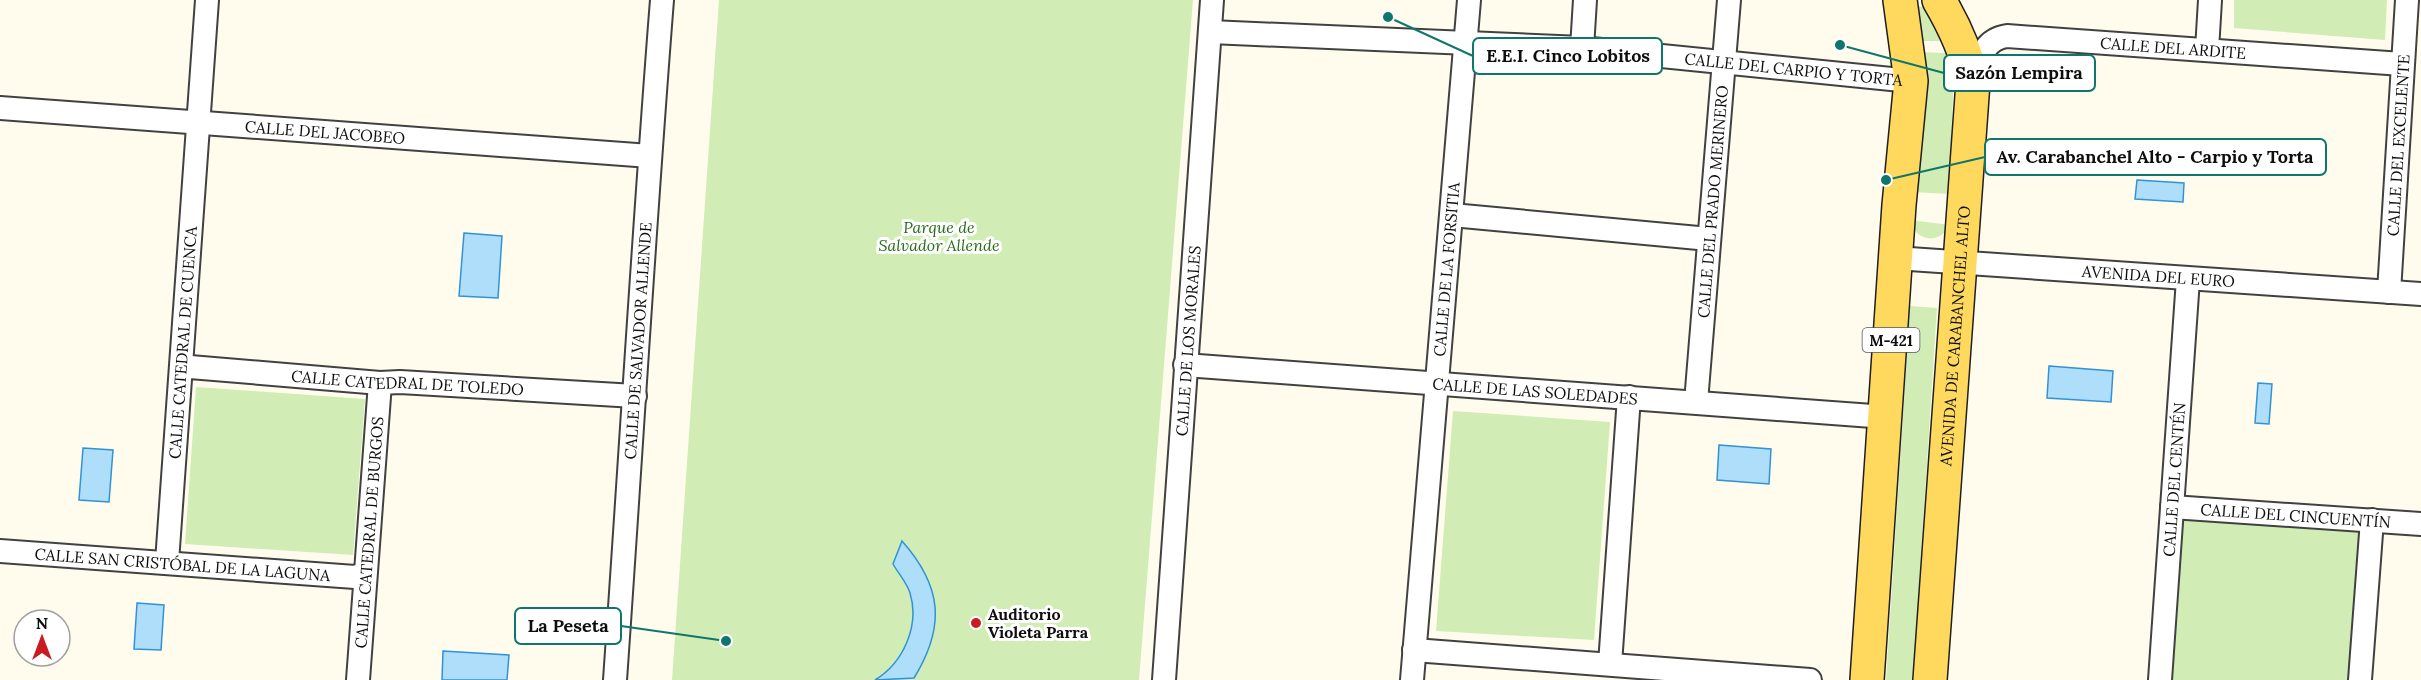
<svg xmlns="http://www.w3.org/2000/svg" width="2421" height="680" font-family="Lora,serif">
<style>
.green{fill:#d1edb5}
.water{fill:#afdefb;stroke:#3093d8;stroke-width:1.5}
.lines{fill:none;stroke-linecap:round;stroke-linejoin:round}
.street-casing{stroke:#414141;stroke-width:26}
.primary-casing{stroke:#1f1f1f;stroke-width:36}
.street{stroke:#fff;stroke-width:22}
.primary{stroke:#ffd95e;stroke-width:33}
.poi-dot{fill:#c91b22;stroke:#fff;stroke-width:2}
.labels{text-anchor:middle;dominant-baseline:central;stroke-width:6;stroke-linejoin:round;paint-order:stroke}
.shield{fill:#fff;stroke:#565656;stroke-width:1.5}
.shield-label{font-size:15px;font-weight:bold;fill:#0e0e0e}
.street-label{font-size:16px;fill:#0e0e0e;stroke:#fff}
.park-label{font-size:16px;font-style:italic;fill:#296b19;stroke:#fff}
.poi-label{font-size:16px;font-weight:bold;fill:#0e0e0e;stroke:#fff;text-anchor:start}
.leader{fill:none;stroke:#0f766e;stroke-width:2}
.callout-dot{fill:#0f766e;stroke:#fff;stroke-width:2}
.callout{fill:#fff;stroke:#0f766e;stroke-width:2}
.callout-label{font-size:18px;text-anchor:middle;font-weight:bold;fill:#0e0e0e}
</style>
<rect width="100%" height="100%" fill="#fffcee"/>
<!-- green -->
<g class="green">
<path d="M 719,0 L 1193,0 L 1139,680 L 672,680 Z"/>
<path d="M 2234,0 L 2387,0 L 2385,40 L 2234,28 Z"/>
<path d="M 1918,6 L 1927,8 L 1940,41 L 1921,41 L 1917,23 Z"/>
<path d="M 1917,52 L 1947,53 L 1954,68 L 1949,194 L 1912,192 Z"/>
<path d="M 1910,220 L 1950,225 C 1940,245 1915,242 1910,220 Z"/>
<path d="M 1910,306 L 1937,308 L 1913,680 L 1886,680 Z"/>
<path d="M 196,387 L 365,399 L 353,555 L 185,544 Z"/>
<path d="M 1453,411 L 1610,422 L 1594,640 L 1436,631 Z"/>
<path d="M 2172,507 L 2372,520 L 2360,680 L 2160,680 Z"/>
</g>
<!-- water -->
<g class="water">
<path d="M 2137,180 L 2184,183 L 2183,202 L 2135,199 Z"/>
<path d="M 464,233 L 502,236 L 498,298 L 459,296 Z"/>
<path d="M 2049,366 L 2113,371 L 2111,402 L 2047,398 Z"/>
<path d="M 2258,383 L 2272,384 L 2269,424 L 2255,423 Z"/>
<path d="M 1719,445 L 1771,449 L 1769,484 L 1717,480 Z"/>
<path d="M 83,448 L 113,450 L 109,502 L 79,500 Z"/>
<path d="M 902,541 C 942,586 946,626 914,678 L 875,680 C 903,663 920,626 910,593 C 907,583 898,573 893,564 Z"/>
<path d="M 137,603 L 164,605 L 161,650 L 134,649 Z"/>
<path d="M 443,651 L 509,655 L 507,680 L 442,680 Z"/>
</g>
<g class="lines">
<!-- street casing -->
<g class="street-casing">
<g id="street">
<path id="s1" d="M 1210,32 L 1582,48 L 1911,81"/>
<path d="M 1582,48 L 1585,0"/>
<path d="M 2207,50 L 2210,0"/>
<path id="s2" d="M 1973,82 C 1980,60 1982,40 2007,36 L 2402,64"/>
<path id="s3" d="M 0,108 L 650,156"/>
<path d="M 1452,215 L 1709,239"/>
<path id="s4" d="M 1895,258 L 2421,294"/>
<path id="s5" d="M 2389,292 L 2407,0"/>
<path id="s6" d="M 1185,365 L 1886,417"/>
<path id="s7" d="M 181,371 L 190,367 L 380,383 L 400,382 L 635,396"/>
<path id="s8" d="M 1696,402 L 1729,0"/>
<path id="s9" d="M 2172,507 L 2421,524"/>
<path id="s10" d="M 0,551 L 355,577 L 364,574"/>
<path id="s11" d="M 167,562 L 207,0"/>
<path d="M 1414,650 L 1810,680"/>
<path d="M 1610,664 L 1629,397"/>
<path id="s12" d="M 358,680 L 380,383"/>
<path id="s13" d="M 615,680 C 631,453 644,226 662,0"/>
<path id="s14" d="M 1164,680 L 1212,0"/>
<path id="s15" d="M 1412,680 L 1469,0"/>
<path id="s16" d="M 2160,680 L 2188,279"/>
<path d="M 2360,680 L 2372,520"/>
</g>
</g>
<!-- primary casing -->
<g class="primary-casing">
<g id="primary">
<path d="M 1867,680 L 1899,205 L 1911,81 L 1900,0"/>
<path id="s17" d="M 1930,680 L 1973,82 C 1966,51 1955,27 1939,0"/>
</g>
</g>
<!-- street -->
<use href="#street" class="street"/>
<!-- primary -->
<use href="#primary" class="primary"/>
</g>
<!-- markers -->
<circle class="poi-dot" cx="976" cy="623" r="6"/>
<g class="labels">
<!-- shield labels -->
<rect class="shield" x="1862.5" y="328" width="57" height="24" rx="4.5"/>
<g class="shield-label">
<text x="1891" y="340">M-421</text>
</g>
<!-- street labels -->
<g class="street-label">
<text stroke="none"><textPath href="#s2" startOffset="228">CALLE DEL ARDITE</textPath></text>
<text stroke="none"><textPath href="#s1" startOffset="585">CALLE DEL CARPIO Y TORTA</textPath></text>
<text stroke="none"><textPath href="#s3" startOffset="326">CALLE DEL JACOBEO</textPath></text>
<text stroke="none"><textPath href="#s5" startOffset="147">CALLE DEL EXCELENTE</textPath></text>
<text stroke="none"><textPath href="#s8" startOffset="201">CALLE DEL PRADO MERINERO</textPath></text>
<text stroke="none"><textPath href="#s15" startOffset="412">CALLE DE LA FORSITIA</textPath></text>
<text stroke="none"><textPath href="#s4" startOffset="264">AVENIDA DEL EURO</textPath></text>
<text stroke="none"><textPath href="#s17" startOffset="345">AVENIDA DE CARABANCHEL ALTO</textPath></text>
<text stroke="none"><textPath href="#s13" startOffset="340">CALLE DE SALVADOR ALLENDE</textPath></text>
<text stroke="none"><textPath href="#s14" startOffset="340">CALLE DE LOS MORALES</textPath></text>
<text stroke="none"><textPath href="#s11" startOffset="220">CALLE CATEDRAL DE CUENCA</textPath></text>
<text stroke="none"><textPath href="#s7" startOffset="228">CALLE CATEDRAL DE TOLEDO</textPath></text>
<text stroke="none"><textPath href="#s6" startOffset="351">CALLE DE LAS SOLEDADES</textPath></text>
<text stroke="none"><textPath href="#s16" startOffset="201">CALLE DEL CENTÉN</textPath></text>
<text stroke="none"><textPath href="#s9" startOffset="124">CALLE DEL CINCUENTÍN</textPath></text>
<text stroke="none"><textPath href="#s12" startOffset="148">CALLE CATEDRAL DE BURGOS</textPath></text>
<text stroke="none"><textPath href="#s10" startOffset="183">CALLE SAN CRISTÓBAL DE LA LAGUNA</textPath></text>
</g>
<!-- park labels -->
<g class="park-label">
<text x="939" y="227">Parque de<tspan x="939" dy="18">Salvador Allende</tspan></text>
</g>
<!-- poi labels -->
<g class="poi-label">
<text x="988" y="614">Auditorio<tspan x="988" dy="18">Violeta Parra</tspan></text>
</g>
</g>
<!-- callouts -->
<path class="leader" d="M1388 17L1473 56M1840 45L1944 73M1886 180L1985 157M726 641L621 626"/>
<g class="callout-dot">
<circle cx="1388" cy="17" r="6"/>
<circle cx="1840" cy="45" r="6"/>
<circle cx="1886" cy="180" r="6"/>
<circle cx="726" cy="641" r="6"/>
</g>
<g class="callout">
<rect x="1473" y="38" width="189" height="36" rx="6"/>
<rect x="1944" y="55" width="151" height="36" rx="6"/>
<rect x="1985" y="139" width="341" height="36" rx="6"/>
<rect x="515" y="608" width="106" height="36" rx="6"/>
</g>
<g class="callout-label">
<text x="1568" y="62">E.E.I. Cinco Lobitos</text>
<text x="2019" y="79">Sazón Lempira</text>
<text x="2155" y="163">Av. Carabanchel Alto - Carpio y Torta</text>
<text x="568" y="632">La Peseta</text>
</g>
<!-- north arrow -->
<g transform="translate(42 638)"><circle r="28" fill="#ffffff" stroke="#9f9f9f" stroke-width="1.5"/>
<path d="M0-4.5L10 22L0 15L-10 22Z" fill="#c91b22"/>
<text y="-9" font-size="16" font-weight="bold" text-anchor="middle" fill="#0e0e0e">N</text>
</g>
</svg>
